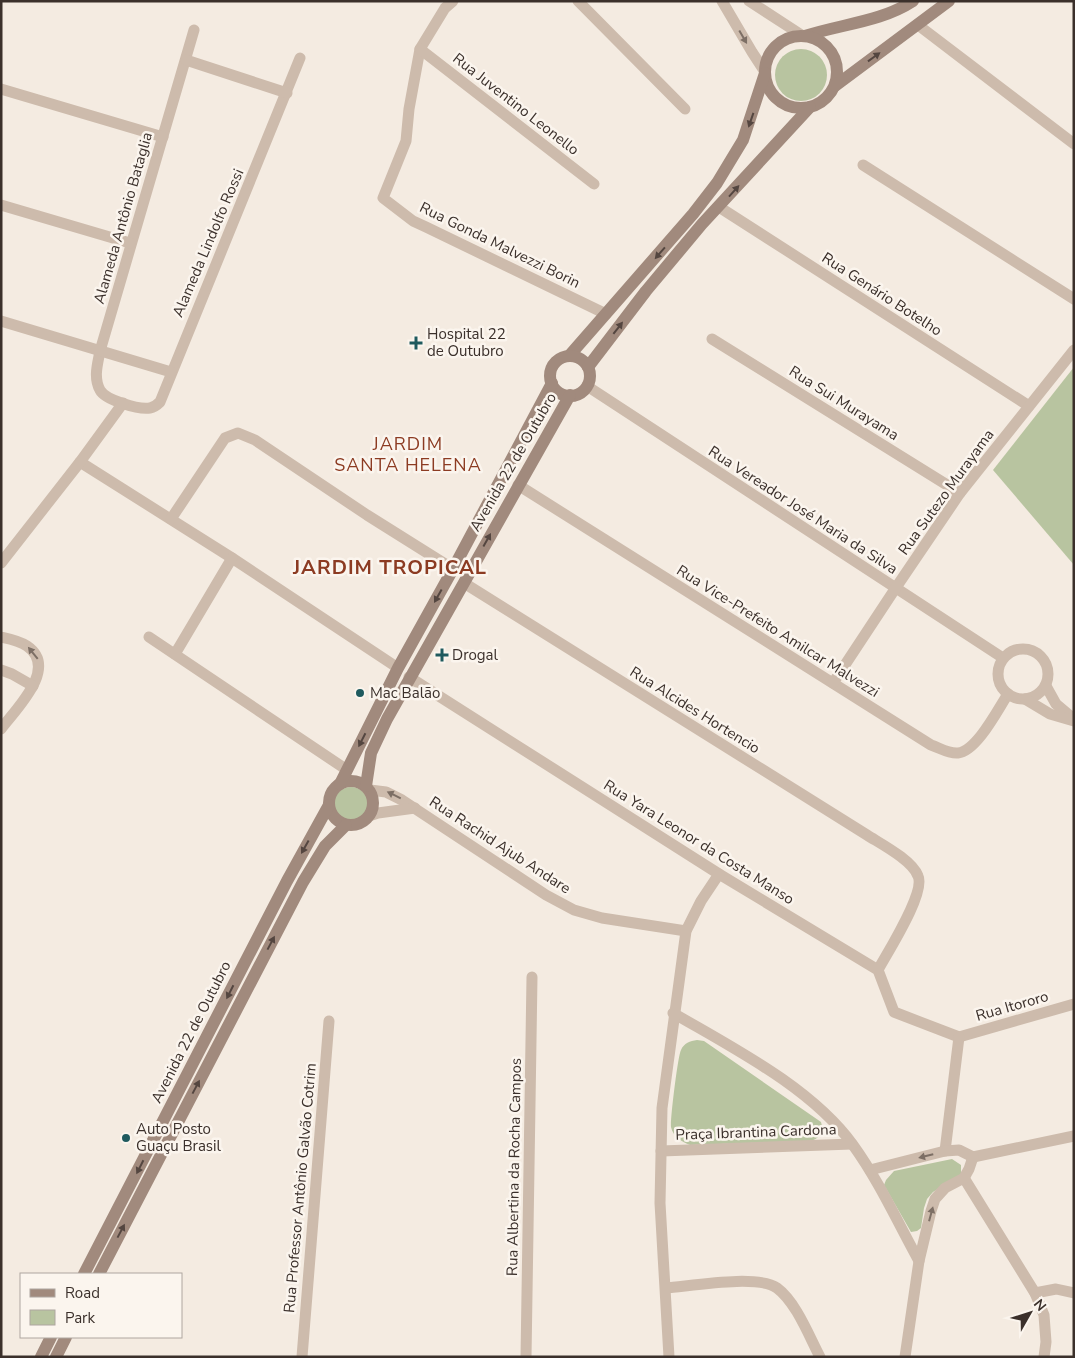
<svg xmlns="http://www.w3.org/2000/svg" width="1075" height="1358" font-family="'Nunito Sans',sans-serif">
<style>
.green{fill:#b8c4a0}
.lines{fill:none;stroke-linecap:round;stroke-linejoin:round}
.street{stroke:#cdbbac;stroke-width:11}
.secondary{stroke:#a18a7d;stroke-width:12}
.oneway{fill:#7d6f65}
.oneway2{fill:#544640}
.poi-dot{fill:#1f5a5e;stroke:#fbf5ee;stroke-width:2}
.labels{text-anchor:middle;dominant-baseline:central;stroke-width:5;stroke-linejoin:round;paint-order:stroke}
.street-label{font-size:15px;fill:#3b302b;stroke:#fbf5ee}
.poi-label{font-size:15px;fill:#3b302b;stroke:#fbf5ee;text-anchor:start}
.quarter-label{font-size:18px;letter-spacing:1px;fill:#8c3b22;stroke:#fbf5ee}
.district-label{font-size:20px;font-weight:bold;letter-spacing:1px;fill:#8c3b22;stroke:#fbf5ee}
</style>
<rect width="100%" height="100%" fill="#f4ebe1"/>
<!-- green -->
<g class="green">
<circle cx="801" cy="75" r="26"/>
<path d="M 1074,367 L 1074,565 L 993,470 Z"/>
<circle cx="351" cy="804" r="17"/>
<path d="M 697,1040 L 704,1041 L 821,1122 C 824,1131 820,1138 811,1141 L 690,1145 C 682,1142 673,1137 671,1127 C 670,1120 678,1055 681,1050 C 684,1043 690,1041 697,1040 Z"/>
<path d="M 952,1159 L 961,1165 L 961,1175 L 933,1192 L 927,1199 L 924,1208 L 921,1228 L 917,1231 L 911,1232 L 884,1185 L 886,1180 L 894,1171 Z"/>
</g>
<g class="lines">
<!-- street -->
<g class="street">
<path d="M 453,1 L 445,8 L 420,49 L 409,109 L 406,141 L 383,198 L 413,221 L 426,227 L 606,314"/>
<path d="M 578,1 L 685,109"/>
<path d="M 722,1 L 752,52 L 765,72"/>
<path d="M 749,1 L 803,36"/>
<path d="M 918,25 L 1074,144"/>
<path d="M 194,30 L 100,351 C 98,363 93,377 100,390 C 105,400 139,410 150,408 C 155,407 157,405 160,402 L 300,58"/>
<path d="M 420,49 L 594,184"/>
<path d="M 186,60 L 287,93"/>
<path d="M 1,89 L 163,137"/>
<path d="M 863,165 L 1074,299"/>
<path d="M 1,205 L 130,243"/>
<path d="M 719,207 L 1029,406"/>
<path d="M 1,321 L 171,372"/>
<path d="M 712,339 L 960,493"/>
<path d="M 587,386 L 1003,658"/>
<path d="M 80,462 L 232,558 L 398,668"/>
<path d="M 518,485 L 931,745 C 940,748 949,754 958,753 C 977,751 998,709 1008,694"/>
<path d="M 171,519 L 225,438 L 238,433 L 255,440 L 367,515 L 453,569"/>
<path d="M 1,563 L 80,462 L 123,403"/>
<path d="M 464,583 L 867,835 C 881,844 912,860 918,876 C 926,893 887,953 878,970"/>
<path d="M 1,637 C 10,639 20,641 27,646 C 59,668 16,709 1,729"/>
<path d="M 149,637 L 347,770"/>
<circle cx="1023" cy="674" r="25"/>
<path d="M 175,654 L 232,558"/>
<path d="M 1,670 L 12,674 L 33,686"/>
<path d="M 409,677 L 719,874 L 878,970 L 894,1012 L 959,1037"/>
<path d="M 833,683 L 895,589 L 960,493 L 1074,350"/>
<path d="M 1046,686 L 1056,704 L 1074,719"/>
<path d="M 1025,699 L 1050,714 L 1074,721"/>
<path d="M 370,790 L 386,792 L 402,800 L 546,895 L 574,910 L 602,918 L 686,931"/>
<path d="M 369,816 L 378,813 L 415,808"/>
<path d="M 673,1013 C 733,1048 812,1088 853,1145 C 879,1181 898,1223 919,1261"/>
<path d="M 959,1037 L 1074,1004"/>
<path d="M 661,1151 L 852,1144"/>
<path d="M 945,1151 L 959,1037"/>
<path d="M 870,1170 L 945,1151 L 959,1150 L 973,1157 L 1074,1136"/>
<path d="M 964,1178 L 1035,1293 L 1044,1315 L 1046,1342 L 1044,1357"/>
<path d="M 666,1288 C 691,1286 758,1274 777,1288 C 796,1302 809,1336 820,1357"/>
<path d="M 1035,1293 L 1056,1289 L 1074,1293"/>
<path d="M 302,1357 L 329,1021"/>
<path d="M 526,1357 L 532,977"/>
<path d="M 669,1357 L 660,1203 L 662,1108 L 686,931 L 701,901 L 719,874"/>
<path d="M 905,1357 L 919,1261 L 931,1211 L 935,1199 L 945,1188 L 964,1178 L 969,1169 L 973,1157"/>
</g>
<!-- secondary -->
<g class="secondary">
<path d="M 805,36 C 841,24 881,22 913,1"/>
<circle cx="801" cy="72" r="36"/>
<path d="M 835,86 L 949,1"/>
<path d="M 569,356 L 693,214 L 717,183 L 743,140 L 765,73"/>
<circle cx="570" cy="376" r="20"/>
<path d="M 588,367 L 646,291 L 702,224 L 810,107"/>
<circle cx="351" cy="803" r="22"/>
<path d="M 340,784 L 398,668 L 453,569 L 552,383"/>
<path d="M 366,786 L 371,753 L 387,719 L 570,395"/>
<path d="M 84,1274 L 287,881 L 329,805"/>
<path d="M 99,1274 L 303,882 L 325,846 L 346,825"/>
<path d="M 41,1357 L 51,1337"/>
<path d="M 56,1357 L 66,1337"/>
</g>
</g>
<!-- one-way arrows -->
<defs><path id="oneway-solid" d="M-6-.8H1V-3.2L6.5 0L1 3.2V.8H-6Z" transform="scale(1.25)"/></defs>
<g class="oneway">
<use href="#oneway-solid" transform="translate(743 37) rotate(60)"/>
<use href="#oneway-solid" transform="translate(33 653) rotate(-129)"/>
<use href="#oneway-solid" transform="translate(394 795) rotate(-154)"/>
<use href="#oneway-solid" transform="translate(926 1156) rotate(166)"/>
<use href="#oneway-solid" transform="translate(931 1214) rotate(-75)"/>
</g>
<g class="oneway2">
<use href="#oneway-solid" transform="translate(874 57) rotate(-36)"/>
<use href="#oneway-solid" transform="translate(751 120) rotate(109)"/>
<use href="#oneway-solid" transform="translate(734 191) rotate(-48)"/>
<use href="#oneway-solid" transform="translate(660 253) rotate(131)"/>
<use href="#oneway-solid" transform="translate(618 328) rotate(-52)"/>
<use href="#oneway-solid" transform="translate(487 540) rotate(-61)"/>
<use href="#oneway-solid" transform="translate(438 596) rotate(119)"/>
<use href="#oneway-solid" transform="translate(362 740) rotate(117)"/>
<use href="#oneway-solid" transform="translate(305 847) rotate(119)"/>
<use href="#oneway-solid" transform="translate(271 943) rotate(-62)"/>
<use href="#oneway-solid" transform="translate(230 992) rotate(117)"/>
<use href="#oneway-solid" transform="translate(196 1087) rotate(-62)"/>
<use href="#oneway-solid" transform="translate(140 1167) rotate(117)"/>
<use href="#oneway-solid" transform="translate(121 1231) rotate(-62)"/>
</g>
<!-- markers -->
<g class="poi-dot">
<path d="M413.5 335.5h5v5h5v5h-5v5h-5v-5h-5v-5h5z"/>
<path d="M439.5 647.5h5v5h5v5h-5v5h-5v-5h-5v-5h5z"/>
<circle cx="360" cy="693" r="5"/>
<circle cx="126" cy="1138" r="5"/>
</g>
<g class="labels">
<!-- street labels -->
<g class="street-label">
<text transform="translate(516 104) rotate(38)">Rua Juventino Leonello</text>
<text transform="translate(123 218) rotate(-74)">Alameda Antônio Bataglia</text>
<text transform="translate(208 243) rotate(-67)">Alameda Lindolfo Rossi</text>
<text transform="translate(500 245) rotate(26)">Rua Gonda Malvezzi Borin</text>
<text transform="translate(882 294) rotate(33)">Rua Genário Botelho</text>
<text transform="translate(844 403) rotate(32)">Rua Sui Murayama</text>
<text transform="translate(513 462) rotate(-60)">Avenida 22 de Outubro</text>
<text transform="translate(946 492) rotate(-54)">Rua Sutezo Murayama</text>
<text transform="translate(803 510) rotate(33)">Rua Vereador José Maria da Silva</text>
<text transform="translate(778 631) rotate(32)">Rua Vice-Prefeito Amilcar Malvezzi</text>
<text transform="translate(695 710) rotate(32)">Rua Alcides Hortencio</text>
<text transform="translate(699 842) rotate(32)">Rua Yara Leonor da Costa Manso</text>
<text transform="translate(500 845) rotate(33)">Rua Rachid Ajub Andare</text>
<text transform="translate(1012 1006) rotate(-16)">Rua Itororo</text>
<text transform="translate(191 1032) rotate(-63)">Avenida 22 de Outubro</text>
<text transform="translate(756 1132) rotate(-2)">Praça Ibrantina Cardona</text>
<text transform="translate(514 1167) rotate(-89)">Rua Albertina da Rocha Campos</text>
<text transform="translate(300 1188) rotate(-85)">Rua Professor Antônio Galvão Cotrim</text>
</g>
<!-- poi labels -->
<g class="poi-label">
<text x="427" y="334">Hospital 22<tspan x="427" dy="17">de Outubro</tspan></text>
<text x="452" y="655">Drogal</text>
<text x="370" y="693">Mac Balão</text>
<text x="136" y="1129">Auto Posto<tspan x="136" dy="17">Guaçu Brasil</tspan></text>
</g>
<!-- quarter labels -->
<g class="quarter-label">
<text x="408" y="444">JARDIM<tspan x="408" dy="21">SANTA HELENA</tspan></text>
</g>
<!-- district labels -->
<g class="district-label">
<text x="390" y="567">JARDIM TROPICAL</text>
</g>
</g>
<!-- border -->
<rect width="1075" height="1358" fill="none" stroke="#3b302b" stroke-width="5"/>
<!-- legend -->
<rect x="20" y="1273" width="162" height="65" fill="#fbf5ee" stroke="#aea6a0"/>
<rect x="30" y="1289" width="25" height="8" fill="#a18a7d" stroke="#aea6a0"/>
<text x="65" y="1298" font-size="15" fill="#3b302b">Road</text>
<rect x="30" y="1310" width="25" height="15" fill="#b8c4a0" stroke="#aea6a0"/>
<text x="65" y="1323" font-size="15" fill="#3b302b">Park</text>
<!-- north arrow -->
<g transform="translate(1030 1313) rotate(51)" stroke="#fbf5ee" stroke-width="4" paint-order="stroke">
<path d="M0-4L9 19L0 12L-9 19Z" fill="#3b302b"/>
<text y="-8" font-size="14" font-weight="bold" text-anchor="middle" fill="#3b302b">N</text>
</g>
</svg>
